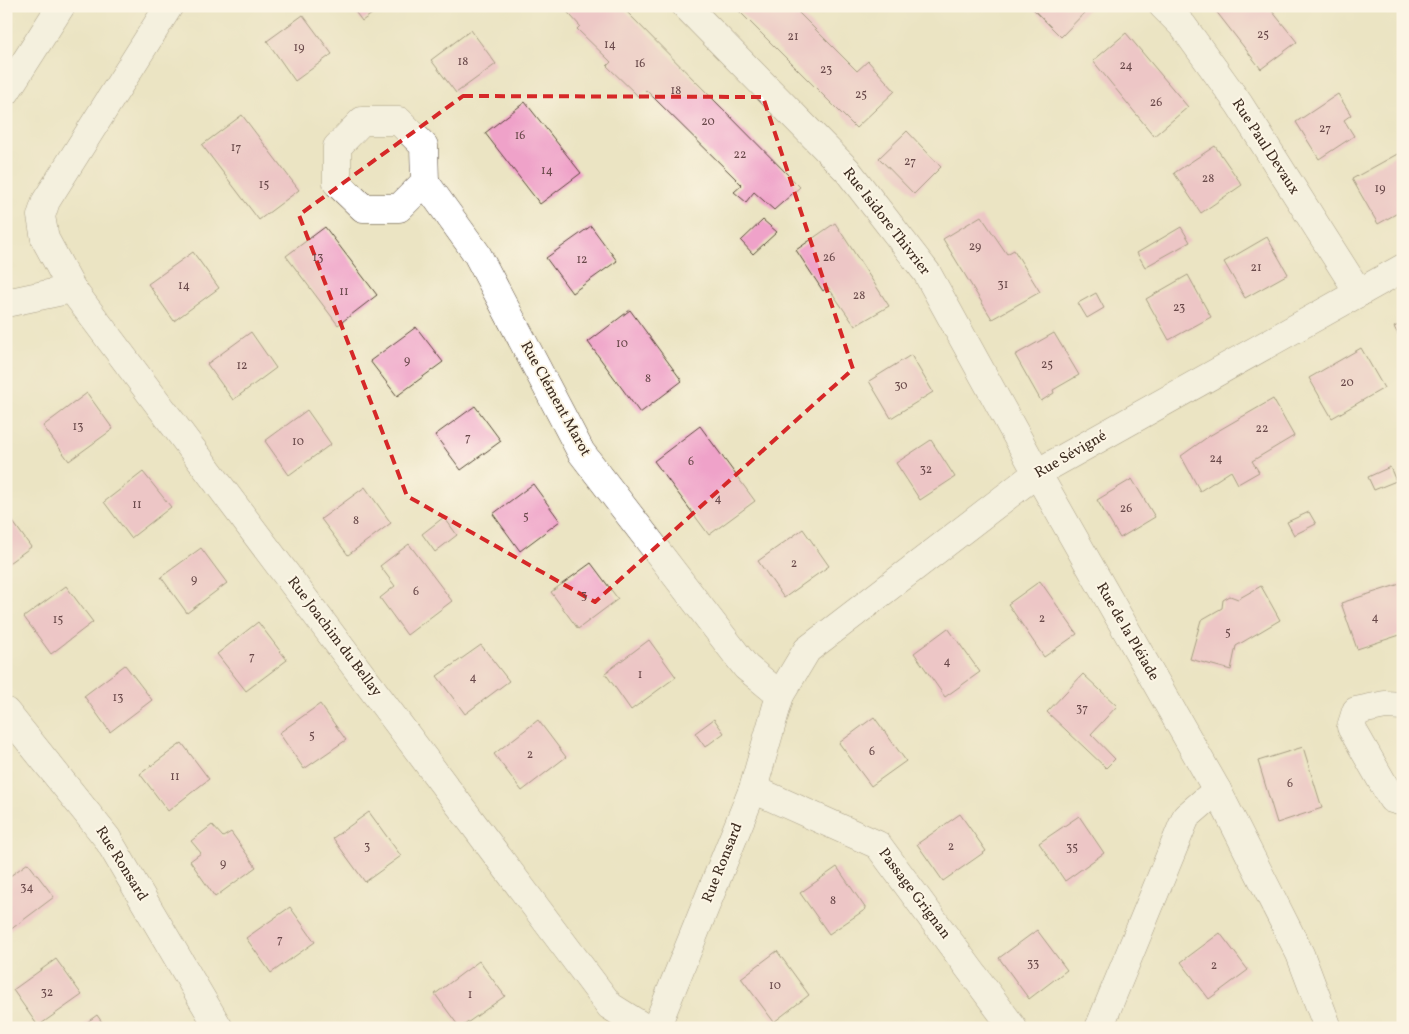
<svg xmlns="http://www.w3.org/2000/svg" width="1409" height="1034" font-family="Vollkorn,serif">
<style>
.building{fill:#efa2c9}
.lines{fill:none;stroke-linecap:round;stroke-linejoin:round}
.minor-casing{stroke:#554637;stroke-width:29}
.minor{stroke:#fff;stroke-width:28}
.marked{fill:none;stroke:#d62828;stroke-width:4;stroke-dasharray:10 6;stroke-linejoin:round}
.labels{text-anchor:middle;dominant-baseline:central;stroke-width:4;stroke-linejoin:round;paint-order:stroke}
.number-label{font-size:12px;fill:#684849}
.street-label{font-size:15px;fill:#3b2a1e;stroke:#fcf5e5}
</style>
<rect width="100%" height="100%" fill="#fcf5e5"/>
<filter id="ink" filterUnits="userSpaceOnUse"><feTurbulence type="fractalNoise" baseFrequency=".02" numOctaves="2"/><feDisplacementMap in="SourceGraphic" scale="10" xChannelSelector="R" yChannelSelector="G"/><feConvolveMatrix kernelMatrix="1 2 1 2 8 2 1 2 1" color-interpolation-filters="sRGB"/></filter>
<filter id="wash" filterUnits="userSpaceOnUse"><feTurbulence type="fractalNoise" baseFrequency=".0096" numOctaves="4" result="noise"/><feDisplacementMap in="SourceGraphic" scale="20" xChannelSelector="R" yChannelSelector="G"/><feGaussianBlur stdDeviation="1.12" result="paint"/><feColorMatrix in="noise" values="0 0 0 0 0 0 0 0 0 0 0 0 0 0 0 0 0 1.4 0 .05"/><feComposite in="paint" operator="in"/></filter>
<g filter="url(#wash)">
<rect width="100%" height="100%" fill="#ebe4c3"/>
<g id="blocks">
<!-- building -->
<g class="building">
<path d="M 351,6 L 383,6 L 362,21 Z"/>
<path d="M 562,6 L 621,6 L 800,187 L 774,210 L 754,192 L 746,202 L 734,192 L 742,185 L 646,90 L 639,97 L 607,66 L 611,62 L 577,29 L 580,26 Z"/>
<path d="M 734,6 L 792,6 L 857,71 L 868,61 L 895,91 L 856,128 Z"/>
<path d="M 1030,6 L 1091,6 L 1061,37 Z"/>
<path d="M 1212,6 L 1268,6 L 1297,42 L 1261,69 Z"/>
<path d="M 303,15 L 332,54 L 295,81 L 267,41 Z"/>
<path d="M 471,30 L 496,64 L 456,93 L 431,60 Z"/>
<path d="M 1126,33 L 1188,107 L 1154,136 L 1093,61 Z"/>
<path d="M 1338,94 L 1351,115 L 1344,120 L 1354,136 L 1319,159 L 1296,122 Z"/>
<path d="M 525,102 L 581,173 L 540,204 L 485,133 Z"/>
<path d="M 242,115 L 299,190 L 259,220 L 202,145 Z"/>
<path d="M 907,131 L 941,167 L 914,194 L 879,158 Z"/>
<path d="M 1215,146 L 1242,185 L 1201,213 L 1174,173 Z"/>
<path d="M 1401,152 L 1403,155 L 1403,210 L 1378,224 L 1352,179 Z"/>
<path d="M 981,216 L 1007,254 L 1014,250 L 1040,292 L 992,319 L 943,239 Z"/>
<path d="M 763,220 L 777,232 L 753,254 L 741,241 Z"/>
<path d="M 835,223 L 889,306 L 855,326 L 828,287 L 823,291 L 796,250 Z"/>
<path d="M 591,226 L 617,261 L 572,293 L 546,258 Z"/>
<path d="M 325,227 L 377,295 L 338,325 L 286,256 Z"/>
<path d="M 1181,227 L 1190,242 L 1145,267 L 1137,253 Z"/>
<path d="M 1267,237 L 1288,274 L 1245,298 L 1224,262 Z"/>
<path d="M 193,252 L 219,288 L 174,321 L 148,284 Z"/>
<path d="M 1188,275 L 1211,317 L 1169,340 L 1146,299 Z"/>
<path d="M 1096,293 L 1104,308 L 1087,318 L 1078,303 Z"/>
<path d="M 630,310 L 682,381 L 640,413 L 588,342 Z"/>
<path d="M 1403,323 L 1403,343 L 1394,327 Z"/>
<path d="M 416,327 L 443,362 L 397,396 L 370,361 Z"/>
<path d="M 251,332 L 276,368 L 233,400 L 207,364 Z"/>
<path d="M 1054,333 L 1079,375 L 1053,390 L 1054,393 L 1041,401 L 1015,355 Z"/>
<path d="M 1361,348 L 1384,388 L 1332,418 L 1309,378 Z"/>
<path d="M 911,355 L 933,392 L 891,418 L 869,381 Z"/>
<path d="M 87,393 L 113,429 L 69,461 L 43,426 Z"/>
<path d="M 1273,399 L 1294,436 L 1252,461 L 1259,472 L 1238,484 L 1231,471 L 1200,491 L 1181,456 L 1209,436 Z"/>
<path d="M 475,406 L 501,441 L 461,470 L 435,435 Z"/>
<path d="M 307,410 L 331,444 L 289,475 L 265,441 Z"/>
<path d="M 700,426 L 755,501 L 709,535 L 654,461 Z"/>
<path d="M 931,440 L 955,477 L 920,500 L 896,463 Z"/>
<path d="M 1390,467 L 1396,481 L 1374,490 L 1368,477 Z"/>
<path d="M 143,472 L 171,507 L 131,538 L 104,502 Z"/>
<path d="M 1132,479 L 1155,517 L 1120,538 L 1097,500 Z"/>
<path d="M 533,484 L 560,521 L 520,551 L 493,514 Z"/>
<path d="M 365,487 L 391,523 L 348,555 L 321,519 Z"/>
<path d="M 6,512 L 31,547 L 6,565 Z"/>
<path d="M 1309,512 L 1316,524 L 1294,535 L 1287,522 Z"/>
<path d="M 444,517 L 457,535 L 435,552 L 422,534 Z"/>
<path d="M 803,529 L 829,566 L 784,598 L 758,561 Z"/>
<path d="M 409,544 L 452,601 L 407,635 L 380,598 L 395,586 L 380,566 Z"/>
<path d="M 201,548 L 227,583 L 187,613 L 161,577 Z"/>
<path d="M 591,563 L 618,599 L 578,629 L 551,592 Z"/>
<path d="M 1040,581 L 1077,634 L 1044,657 L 1008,604 Z"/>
<path d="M 1403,583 L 1403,634 L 1357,649 L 1341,603 Z"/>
<path d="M 66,586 L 93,622 L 51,654 L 24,617 Z"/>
<path d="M 1261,586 L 1280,620 L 1236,646 L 1231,670 L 1190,659 L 1201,620 L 1222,608 L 1223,600 L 1230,596 L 1238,599 Z"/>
<path d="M 258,622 L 287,660 L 246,691 L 217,654 Z"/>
<path d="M 948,628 L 980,672 L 945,697 L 914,653 Z"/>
<path d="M 649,640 L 676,677 L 631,710 L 605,673 Z"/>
<path d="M 481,645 L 509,681 L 465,714 L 437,676 Z"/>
<path d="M 125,665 L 152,700 L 110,732 L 84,696 Z"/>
<path d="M 1083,674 L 1117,706 L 1091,734 L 1115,759 L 1106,768 L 1047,712 Z"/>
<path d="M 320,704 L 346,740 L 304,769 L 279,733 Z"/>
<path d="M 874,717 L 906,761 L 871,786 L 839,743 Z"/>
<path d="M 714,719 L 724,733 L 705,747 L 695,733 Z"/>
<path d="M 538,720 L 566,757 L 522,791 L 494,754 Z"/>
<path d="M 182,743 L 209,779 L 168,811 L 140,774 Z"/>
<path d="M 1303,747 L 1322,808 L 1277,823 L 1258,761 Z"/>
<path d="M 369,812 L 401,856 L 365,882 L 333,838 Z"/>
<path d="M 960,814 L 986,851 L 943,881 L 917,844 Z"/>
<path d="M 1079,816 L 1104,853 L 1065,881 L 1039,843 Z"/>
<path d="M 212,825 L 223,837 L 231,832 L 256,867 L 215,897 L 190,861 L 201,853 L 191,841 Z"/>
<path d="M 28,863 L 54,897 L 10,930 L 6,925 L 6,879 Z"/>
<path d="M 837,867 L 866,909 L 829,934 L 800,893 Z"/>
<path d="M 290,907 L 315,942 L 271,973 L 246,938 Z"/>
<path d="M 1037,930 L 1067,970 L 1029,999 L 999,958 Z"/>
<path d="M 1220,933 L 1248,970 L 1209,999 L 1181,962 Z"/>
<path d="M 777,951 L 809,995 L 774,1022 L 741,978 Z"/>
<path d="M 56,959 L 82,995 L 38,1026 L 13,990 Z"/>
<path d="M 479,961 L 505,996 L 460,1028 L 435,994 Z"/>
<path d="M 97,1015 L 106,1028 L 79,1028 Z"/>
</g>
</g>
</g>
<g filter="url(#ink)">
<use href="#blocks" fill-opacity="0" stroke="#554637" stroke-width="1"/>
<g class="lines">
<!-- minor casing -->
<g class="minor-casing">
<g id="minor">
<path d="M 686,6 L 847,170 L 927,273 L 1037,473 L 1217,790 L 1300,954 L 1328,1028"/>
<path d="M 1163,6 L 1183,26 L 1239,104 L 1359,293"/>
<path d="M 6,92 L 61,6"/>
<path d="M 362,121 L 399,121 L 424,146 L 425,182 L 399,208 L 363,208 L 337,183 L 337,147 Z"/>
<path d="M 425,182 L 477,254 L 581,452 L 746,667 L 780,695"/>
<path d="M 72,289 L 45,239 L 41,216 L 46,201 L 169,6"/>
<path d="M 6,303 L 72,289 L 610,1006 L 645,1028"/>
<path d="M 1403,706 L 1385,705 L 1356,711 L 1351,727 L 1392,799 L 1403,802"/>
<path d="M 6,712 L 107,838 L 219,1028"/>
<path d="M 753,789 L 878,845 L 1013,1028"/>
<path d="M 656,1028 L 753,789 L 780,695 L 807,650 L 1037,473 L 1403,268"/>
<path d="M 1099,1028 L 1186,817 L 1217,790"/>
</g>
</g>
<!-- minor -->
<use href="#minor" class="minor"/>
</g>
</g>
<!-- marked area -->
<path d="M0 0H1409V1034H0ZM 463,96 L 763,97 L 853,369 L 595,602 L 407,496 L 299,215 Z" fill="#ebe4c3" fill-opacity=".55" fill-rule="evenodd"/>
<path class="marked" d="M 463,96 L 763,97 L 853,369 L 595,602 L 407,496 L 299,215 Z"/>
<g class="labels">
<!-- number labels -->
<g class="number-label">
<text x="1263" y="35">25</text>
<text x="793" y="37">21</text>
<text x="610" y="45">14</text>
<text x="299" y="48">19</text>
<text x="463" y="62">18</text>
<text x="640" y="64">16</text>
<text x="1126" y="66">24</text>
<text x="826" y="70">23</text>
<text x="676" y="91">18</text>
<text x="861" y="95">25</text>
<text x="1156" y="103">26</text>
<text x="708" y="122">20</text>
<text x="1325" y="129">27</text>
<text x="520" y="136">16</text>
<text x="236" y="148">17</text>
<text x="740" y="155">22</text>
<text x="910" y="162">27</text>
<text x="547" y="171">14</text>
<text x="1208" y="179">28</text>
<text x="264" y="185">15</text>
<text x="1380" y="189">19</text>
<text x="975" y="247">29</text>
<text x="318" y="258">13</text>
<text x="829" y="258">26</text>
<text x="582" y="260">12</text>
<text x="1256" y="268">21</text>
<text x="1003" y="285">31</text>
<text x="184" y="286">14</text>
<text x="344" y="292">11</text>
<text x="859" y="296">28</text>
<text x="1179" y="308">23</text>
<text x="622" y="344">10</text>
<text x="407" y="361">9</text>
<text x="1047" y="365">25</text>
<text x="242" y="366">12</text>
<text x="648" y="379">8</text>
<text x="1347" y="383">20</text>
<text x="901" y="386">30</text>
<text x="78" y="427">13</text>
<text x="1262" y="429">22</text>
<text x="468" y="438">7</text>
<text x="298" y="442">10</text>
<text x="1216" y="459">24</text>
<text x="691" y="462">6</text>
<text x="926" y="470">32</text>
<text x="718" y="499">4</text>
<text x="137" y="505">11</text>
<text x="1126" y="509">26</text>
<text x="526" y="517">5</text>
<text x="356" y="521">8</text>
<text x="794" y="564">2</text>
<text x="194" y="580">9</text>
<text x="416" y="592">6</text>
<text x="584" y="596">3</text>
<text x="1375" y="618">4</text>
<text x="1042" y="619">2</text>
<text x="58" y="620">15</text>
<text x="1228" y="633">5</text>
<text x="252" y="657">7</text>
<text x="947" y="662">4</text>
<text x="640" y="675">1</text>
<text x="473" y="678">4</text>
<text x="118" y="698">13</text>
<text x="1082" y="709">37</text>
<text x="312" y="736">5</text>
<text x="872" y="752">6</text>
<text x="530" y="755">2</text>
<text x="175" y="777">11</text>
<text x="1290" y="784">6</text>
<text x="367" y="847">3</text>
<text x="951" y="847">2</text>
<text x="1072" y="848">35</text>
<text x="223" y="864">9</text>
<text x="27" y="888">34</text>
<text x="833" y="901">8</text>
<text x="280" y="940">7</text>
<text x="1033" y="964">33</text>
<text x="1214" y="966">2</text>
<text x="775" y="986">10</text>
<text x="47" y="993">32</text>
<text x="470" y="995">1</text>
</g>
<!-- street labels -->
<g class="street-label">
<text transform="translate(1265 147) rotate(57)">Rue Paul Devaux</text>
<text transform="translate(886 222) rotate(52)">Rue Isidore Thivrier</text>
<text transform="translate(555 399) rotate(61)">Rue Clément Marot</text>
<text transform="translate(1071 455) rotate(-30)">Rue Sévigné</text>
<text transform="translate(1127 632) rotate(60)">Rue de la Pléiade</text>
<text transform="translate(334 637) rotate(53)">Rue Joachim du Bellay</text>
<text transform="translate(723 863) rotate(-68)">Rue Ronsard</text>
<text transform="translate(121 864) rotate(58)">Rue Ronsard</text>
<text transform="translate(914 894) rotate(53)">Passage Grignan</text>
</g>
</g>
<!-- margin -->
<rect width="1409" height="1034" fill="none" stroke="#fcf5e5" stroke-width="25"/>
</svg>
